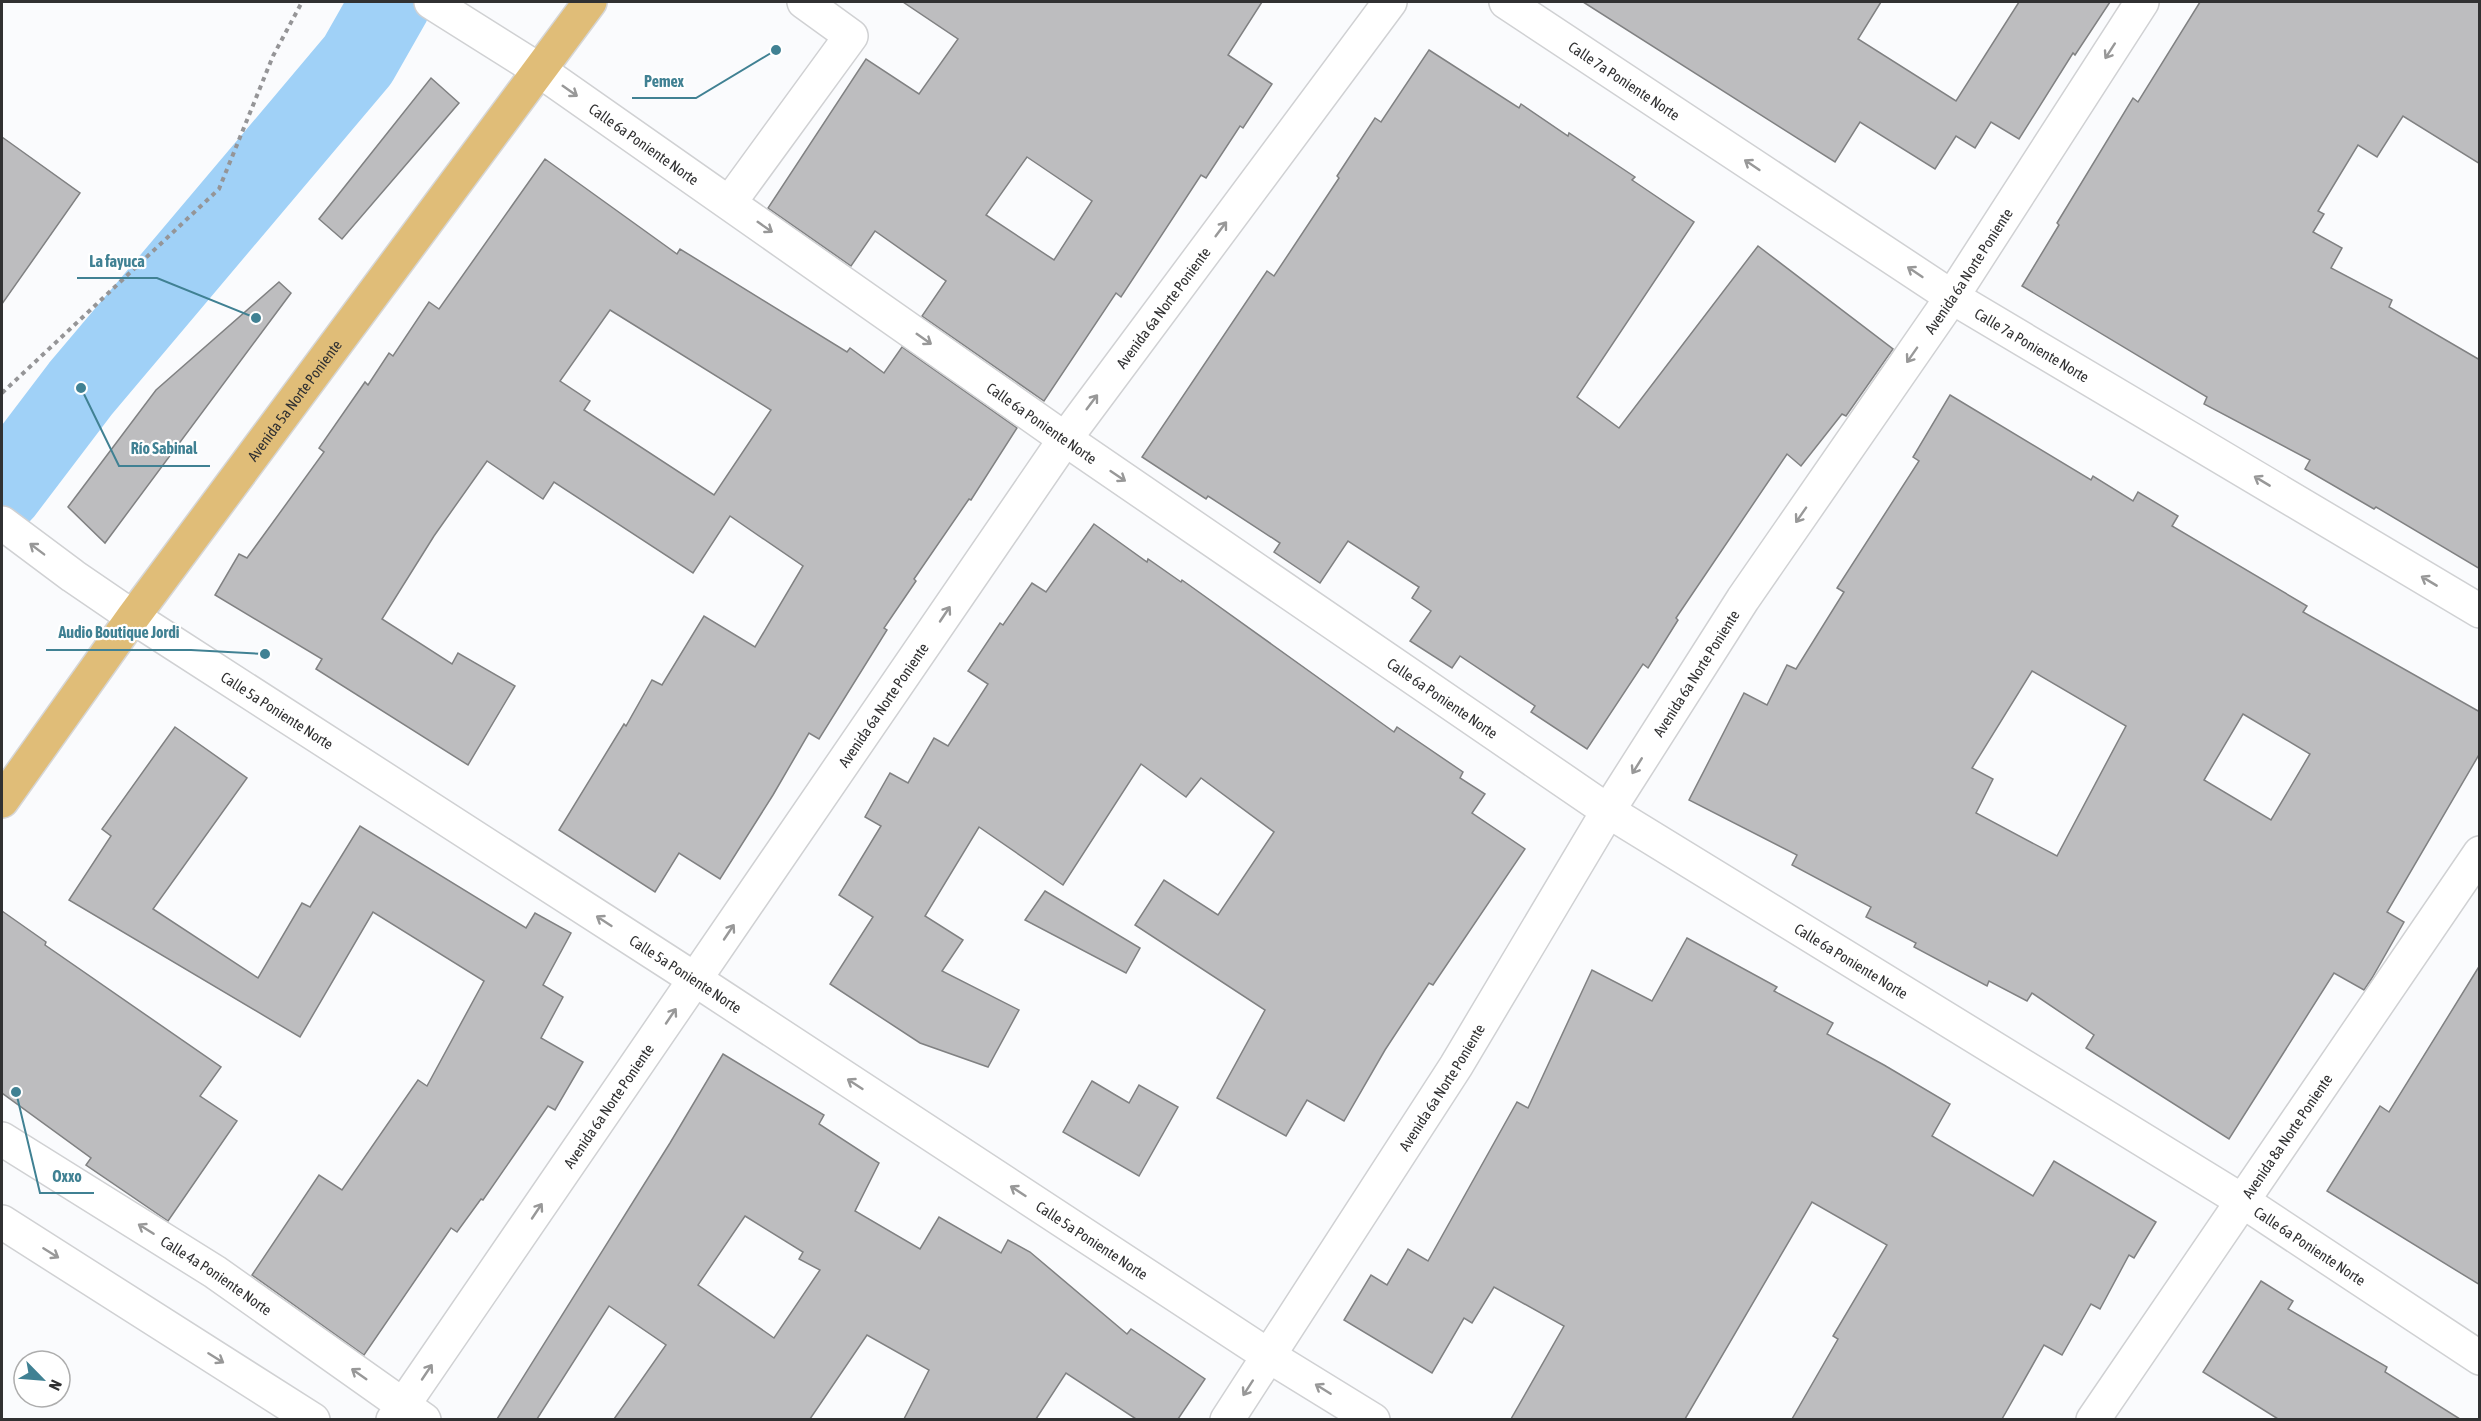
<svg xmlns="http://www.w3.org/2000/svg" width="2481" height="1421" font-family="'Asap Condensed',sans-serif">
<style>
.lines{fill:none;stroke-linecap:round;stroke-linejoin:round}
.river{stroke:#a0d1f7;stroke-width:81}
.building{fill:#bdbdbf;stroke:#808182;stroke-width:1.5;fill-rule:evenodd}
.minor-casing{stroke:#d0d1d3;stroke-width:36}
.major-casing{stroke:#d6d6d6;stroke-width:36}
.path{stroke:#959597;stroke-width:4;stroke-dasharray:4.5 4.5;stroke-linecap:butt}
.minor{stroke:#fff;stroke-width:33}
.major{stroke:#e0bd78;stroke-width:33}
.oneway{stroke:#989898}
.labels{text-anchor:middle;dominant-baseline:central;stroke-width:4.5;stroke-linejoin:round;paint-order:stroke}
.street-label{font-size:15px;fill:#313132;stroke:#fff}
.leader{fill:none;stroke:#408193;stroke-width:2}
.callout-dot{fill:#408193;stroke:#fff;stroke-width:2}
.callout-label{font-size:16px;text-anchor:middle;font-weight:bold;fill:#408193;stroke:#fff;stroke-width:4.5;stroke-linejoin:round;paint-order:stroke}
</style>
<rect width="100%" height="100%" fill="#fafbfd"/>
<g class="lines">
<!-- river -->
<path class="river" d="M 2,492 L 81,388 L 358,60 L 391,2"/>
</g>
<!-- building -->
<g class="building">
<path d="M 903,2 L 1262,2 L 1228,55 L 1272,84 L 1243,128 L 1240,126 L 1206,178 L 1201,175 L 1121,297 L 1116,293 L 1044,401 L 922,316 L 946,281 L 875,231 L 851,266 L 768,208 L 866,59 L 919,94 L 958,39 ZM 1027,157 L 1092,201 L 1054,260 L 986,215 Z"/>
<path d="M 1583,2 L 1881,2 L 1858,39 L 1956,101 L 2019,2 L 2110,2 L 2075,55 L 2073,53 L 2019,139 L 1991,122 L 1975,148 L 1956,136 L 1935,169 L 1860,122 L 1835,162 Z"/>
<path d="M 2200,2 L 2480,2 L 2480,164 L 2403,116 L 2377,157 L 2358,145 L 2318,211 L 2324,214 L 2313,232 L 2342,248 L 2331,268 L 2392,300 L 2389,307 L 2480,360 L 2480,569 L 2376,507 L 2374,509 L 2305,469 L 2310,460 L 2204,404 L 2207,397 L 2022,286 L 2059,225 L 2057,223 L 2133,98 L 2138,102 Z"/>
<path d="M 1429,50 L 1519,108 L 1521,104 L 1568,136 L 1569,133 L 1635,177 L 1632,180 L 1694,222 L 1577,397 L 1619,428 L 1758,246 L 1893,349 L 1846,416 L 1842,414 L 1801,466 L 1787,454 L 1676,618 L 1678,620 L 1648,668 L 1643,664 L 1587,749 L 1531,712 L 1535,706 L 1460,656 L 1452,668 L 1410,641 L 1431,611 L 1412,598 L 1419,587 L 1348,541 L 1320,583 L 1274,552 L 1280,543 L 1208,496 L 1206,499 L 1142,457 L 1267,271 L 1274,276 L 1339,178 L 1337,176 L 1375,118 L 1381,122 Z"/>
<path d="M 431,78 L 459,103 L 342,239 L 319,219 Z"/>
<path d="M 2,137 L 80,193 L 2,304 Z"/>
<path d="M 545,159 L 677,254 L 680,249 L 847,352 L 850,348 L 884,373 L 902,347 L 1017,428 L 971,500 L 969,499 L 914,579 L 916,581 L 884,628 L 887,630 L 819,739 L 809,733 L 773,795 L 720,879 L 679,853 L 655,892 L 559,830 L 624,724 L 626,726 L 652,680 L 662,685 L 704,616 L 755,647 L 803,566 L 730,516 L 693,573 L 554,482 L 543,499 L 487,461 L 434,536 L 382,619 L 452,664 L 458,653 L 515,686 L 468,765 L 316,669 L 322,659 L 215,595 L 239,554 L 247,558 L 324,452 L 319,448 L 365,382 L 368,385 L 389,353 L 393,356 L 429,302 L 439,309 ZM 610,310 L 771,410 L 714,495 L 584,410 L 590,401 L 560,381 Z"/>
<path d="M 279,282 L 291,293 L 105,543 L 68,507 L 156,390 Z"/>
<path d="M 1950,395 L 2091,480 L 2093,476 L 2133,501 L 2138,492 L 2178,516 L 2172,526 L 2307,606 L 2303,612 L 2480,712 L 2480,753 L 2387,912 L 2404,922 L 2372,978 L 2364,990 L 2334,973 L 2229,1139 L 2086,1048 L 2094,1035 L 2032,993 L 2027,1001 L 1989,981 L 1987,986 L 1914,947 L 1916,943 L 1866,917 L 1871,907 L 1792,865 L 1797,855 L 1689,800 L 1744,693 L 1767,705 L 1787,665 L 1796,669 L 1844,592 L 1837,588 L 1919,461 L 1913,457 ZM 2032,671 L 2126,726 L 2057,856 L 1976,813 L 1993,779 L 1972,768 ZM 2243,714 L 2310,754 L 2271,820 L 2204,780 Z"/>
<path d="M 1094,524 L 1147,562 L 1148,559 L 1181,582 L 1182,580 L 1394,732 L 1397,727 L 1463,772 L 1460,778 L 1485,794 L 1472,813 L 1525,849 L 1433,985 L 1429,983 L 1385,1050 L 1344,1121 L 1307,1100 L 1286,1136 L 1217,1098 L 1265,1010 L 1135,925 L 1164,880 L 1218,915 L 1274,832 L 1201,778 L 1186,797 L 1141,764 L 1063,885 L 979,827 L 925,916 L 963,940 L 942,971 L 1019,1010 L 988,1067 L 920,1043 L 830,984 L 873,917 L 839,895 L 881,826 L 865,817 L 890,773 L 908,783 L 934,738 L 948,746 L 988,684 L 968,671 L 1000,623 L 1003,625 L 1032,583 L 1046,592 Z"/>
<path d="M 175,727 L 247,778 L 153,909 L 258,978 L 302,903 L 310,907 L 360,826 L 526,928 L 535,913 L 571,933 L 543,985 L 563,997 L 541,1038 L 583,1062 L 555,1110 L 548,1106 L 483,1200 L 481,1199 L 457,1232 L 451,1228 L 364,1355 L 252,1275 L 319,1175 L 342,1190 L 418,1080 L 427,1086 L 484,981 L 373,912 L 300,1037 L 69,900 L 111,836 L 102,829 Z"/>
<path d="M 1045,891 L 1140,948 L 1126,973 L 1025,920 Z"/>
<path d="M 2,911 L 46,942 L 45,945 L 221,1067 L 200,1096 L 237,1121 L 168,1221 L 86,1165 L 91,1158 L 2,1093 Z"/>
<path d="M 1687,938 L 1777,987 L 1774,991 L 1833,1023 L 1827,1034 L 1884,1065 L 1950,1104 L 1932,1136 L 2033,1196 L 2054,1161 L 2156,1222 L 2134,1258 L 2129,1255 L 2100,1309 L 2091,1304 L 2062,1355 L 2044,1345 L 2002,1419 L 1792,1419 L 1838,1339 L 1833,1336 L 1887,1245 L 1812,1202 L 1685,1419 L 1511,1419 L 1564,1326 L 1494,1287 L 1472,1323 L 1464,1318 L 1432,1373 L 1344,1320 L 1371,1275 L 1387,1285 L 1408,1249 L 1428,1261 L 1517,1102 L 1528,1108 L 1592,970 L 1652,1001 Z"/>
<path d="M 2480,965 L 2480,1285 L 2327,1191 L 2380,1106 L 2389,1112 Z"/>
<path d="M 723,1054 L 824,1115 L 819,1124 L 879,1163 L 855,1211 L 920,1249 L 939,1217 L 1001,1253 L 1008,1240 L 1030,1252 L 1127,1334 L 1131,1329 L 1205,1379 L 1178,1419 L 1136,1419 L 1066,1373 L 1036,1419 L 904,1419 L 929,1370 L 867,1335 L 810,1419 L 614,1419 L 666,1345 L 609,1306 L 537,1419 L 497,1419 L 670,1143 ZM 745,1216 L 803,1252 L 799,1259 L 820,1270 L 774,1338 L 698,1285 Z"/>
<path d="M 1092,1081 L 1129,1103 L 1139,1085 L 1178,1107 L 1139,1176 L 1063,1132 Z"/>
<path d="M 2261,1281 L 2293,1301 L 2288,1309 L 2387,1367 L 2385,1372 L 2460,1419 L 2278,1419 L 2203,1372 Z"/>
</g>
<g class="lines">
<!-- minor casing -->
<g class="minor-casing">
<g id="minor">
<path id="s1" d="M 431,2 L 539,70 L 1065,439 L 1608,811 L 2241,1200 L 2480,1358"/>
<path id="s2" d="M 1506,2 L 1952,297 L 2480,611"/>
<path d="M 730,202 L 851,36 L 804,2"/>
<path id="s3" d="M 2,523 L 73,576 L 133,617 L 696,980 L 1269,1356 L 1373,1420"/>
<path id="s4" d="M 2,1139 L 215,1272 L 424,1420"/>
<path d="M 2,1222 L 313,1420"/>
<path id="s5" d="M 393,1420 L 1065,439 L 1390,2"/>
<path id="s6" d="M 1227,1420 L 1456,1066 L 1608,811 L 1743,599 L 1952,297 L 2142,2"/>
<path id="s7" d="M 2093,1420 L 2480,853"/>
</g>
</g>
<!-- major casing -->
<g class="major-casing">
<g id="major">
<path id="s8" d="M 2,801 L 133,617 L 590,2"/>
</g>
</g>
<!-- path -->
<path class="path" d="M 2,393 L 219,189 L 273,56 L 302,2"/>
<!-- minor -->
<use href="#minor" class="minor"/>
<!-- major -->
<use href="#major" class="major"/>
</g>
<!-- one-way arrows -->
<defs><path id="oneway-shaft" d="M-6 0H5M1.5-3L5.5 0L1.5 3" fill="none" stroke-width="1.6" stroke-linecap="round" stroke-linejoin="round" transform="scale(1.5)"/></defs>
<g class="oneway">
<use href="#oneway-shaft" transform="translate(2110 51) rotate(123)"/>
<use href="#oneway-shaft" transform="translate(570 91) rotate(35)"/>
<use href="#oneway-shaft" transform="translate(1752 165) rotate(-146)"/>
<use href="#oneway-shaft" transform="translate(765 227) rotate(35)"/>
<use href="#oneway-shaft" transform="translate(1221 229) rotate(-53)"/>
<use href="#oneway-shaft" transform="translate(1915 272) rotate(-146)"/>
<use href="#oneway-shaft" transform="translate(924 339) rotate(35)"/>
<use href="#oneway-shaft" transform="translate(1912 355) rotate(125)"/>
<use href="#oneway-shaft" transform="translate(1092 402) rotate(-53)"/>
<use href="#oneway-shaft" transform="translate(1118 476) rotate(34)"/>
<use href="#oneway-shaft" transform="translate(2262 481) rotate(-149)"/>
<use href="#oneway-shaft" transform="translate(1801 515) rotate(125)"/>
<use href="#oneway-shaft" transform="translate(37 549) rotate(-143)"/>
<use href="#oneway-shaft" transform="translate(2429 581) rotate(-149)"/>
<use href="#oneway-shaft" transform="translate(945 614) rotate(-56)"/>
<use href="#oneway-shaft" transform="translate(1637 766) rotate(122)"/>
<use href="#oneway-shaft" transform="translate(604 921) rotate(-147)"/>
<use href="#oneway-shaft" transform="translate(729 932) rotate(-56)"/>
<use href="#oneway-shaft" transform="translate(671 1016) rotate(-56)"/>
<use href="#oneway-shaft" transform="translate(855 1084) rotate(-147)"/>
<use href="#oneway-shaft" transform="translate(1018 1191) rotate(-147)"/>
<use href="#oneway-shaft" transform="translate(537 1211) rotate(-56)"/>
<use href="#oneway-shaft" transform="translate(146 1229) rotate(-148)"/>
<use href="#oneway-shaft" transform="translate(51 1253) rotate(32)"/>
<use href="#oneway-shaft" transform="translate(216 1358) rotate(32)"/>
<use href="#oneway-shaft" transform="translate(427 1372) rotate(-56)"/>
<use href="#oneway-shaft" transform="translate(359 1374) rotate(-145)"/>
<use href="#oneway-shaft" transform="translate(1248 1388) rotate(123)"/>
<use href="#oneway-shaft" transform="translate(1323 1389) rotate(-148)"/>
</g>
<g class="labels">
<!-- street labels -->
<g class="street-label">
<text stroke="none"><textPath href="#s2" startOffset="142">Calle 7a Poniente Norte</textPath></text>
<text stroke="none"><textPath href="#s1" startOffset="256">Calle 6a Poniente Norte</textPath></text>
<text stroke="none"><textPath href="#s6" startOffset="1368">Avenida 6a Norte Poniente</textPath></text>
<text stroke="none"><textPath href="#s5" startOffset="1353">Avenida 6a Norte Poniente</textPath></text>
<text stroke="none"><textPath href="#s2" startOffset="628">Calle 7a Poniente Norte</textPath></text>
<text stroke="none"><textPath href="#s8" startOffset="496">Avenida 5a Norte Poniente</textPath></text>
<text stroke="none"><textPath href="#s1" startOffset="742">Calle 6a Poniente Norte</textPath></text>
<text stroke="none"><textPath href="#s6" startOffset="882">Avenida 6a Norte Poniente</textPath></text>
<text stroke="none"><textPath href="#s1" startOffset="1228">Calle 6a Poniente Norte</textPath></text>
<text stroke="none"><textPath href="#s5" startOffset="867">Avenida 6a Norte Poniente</textPath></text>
<text stroke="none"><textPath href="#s3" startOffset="333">Calle 5a Poniente Norte</textPath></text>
<text stroke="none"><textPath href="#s1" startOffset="1714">Calle 6a Poniente Norte</textPath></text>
<text stroke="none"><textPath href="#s3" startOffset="819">Calle 5a Poniente Norte</textPath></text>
<text stroke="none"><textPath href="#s6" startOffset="396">Avenida 6a Norte Poniente</textPath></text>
<text stroke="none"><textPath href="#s5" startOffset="381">Avenida 6a Norte Poniente</textPath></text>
<text stroke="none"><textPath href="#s7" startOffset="344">Avenida 8a Norte Poniente</textPath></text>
<text stroke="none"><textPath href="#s3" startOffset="1305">Calle 5a Poniente Norte</textPath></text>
<text stroke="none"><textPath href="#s1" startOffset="2254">Calle 6a Poniente Norte</textPath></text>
<text stroke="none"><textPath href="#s4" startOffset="254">Calle 4a Poniente Norte</textPath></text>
</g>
</g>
<!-- callouts -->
<path class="leader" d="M776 50L696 98H632M256 318L157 278H77M81 388L119 466H210M265 654L191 650H46M16 1092L40 1193H94"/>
<g class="callout-dot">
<circle cx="776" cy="50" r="6"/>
<circle cx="256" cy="318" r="6"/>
<circle cx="81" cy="388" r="6"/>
<circle cx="265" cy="654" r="6"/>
<circle cx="16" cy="1092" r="6"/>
</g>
<g class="callout-label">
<text x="664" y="87">Pemex</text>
<text x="117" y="267">La fayuca</text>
<text x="164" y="454">Río Sabinal</text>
<text x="119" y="638">Audio Boutique Jordi</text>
<text x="67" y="1182">Oxxo</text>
</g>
<!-- border -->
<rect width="2481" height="1421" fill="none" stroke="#313132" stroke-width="6"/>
<!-- north arrow -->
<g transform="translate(42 1379) rotate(115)"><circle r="28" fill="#ffffff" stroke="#adadad" stroke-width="1.5"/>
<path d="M0-4.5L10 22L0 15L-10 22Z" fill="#408193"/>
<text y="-9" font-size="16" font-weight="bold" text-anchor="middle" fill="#313132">N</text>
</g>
</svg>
